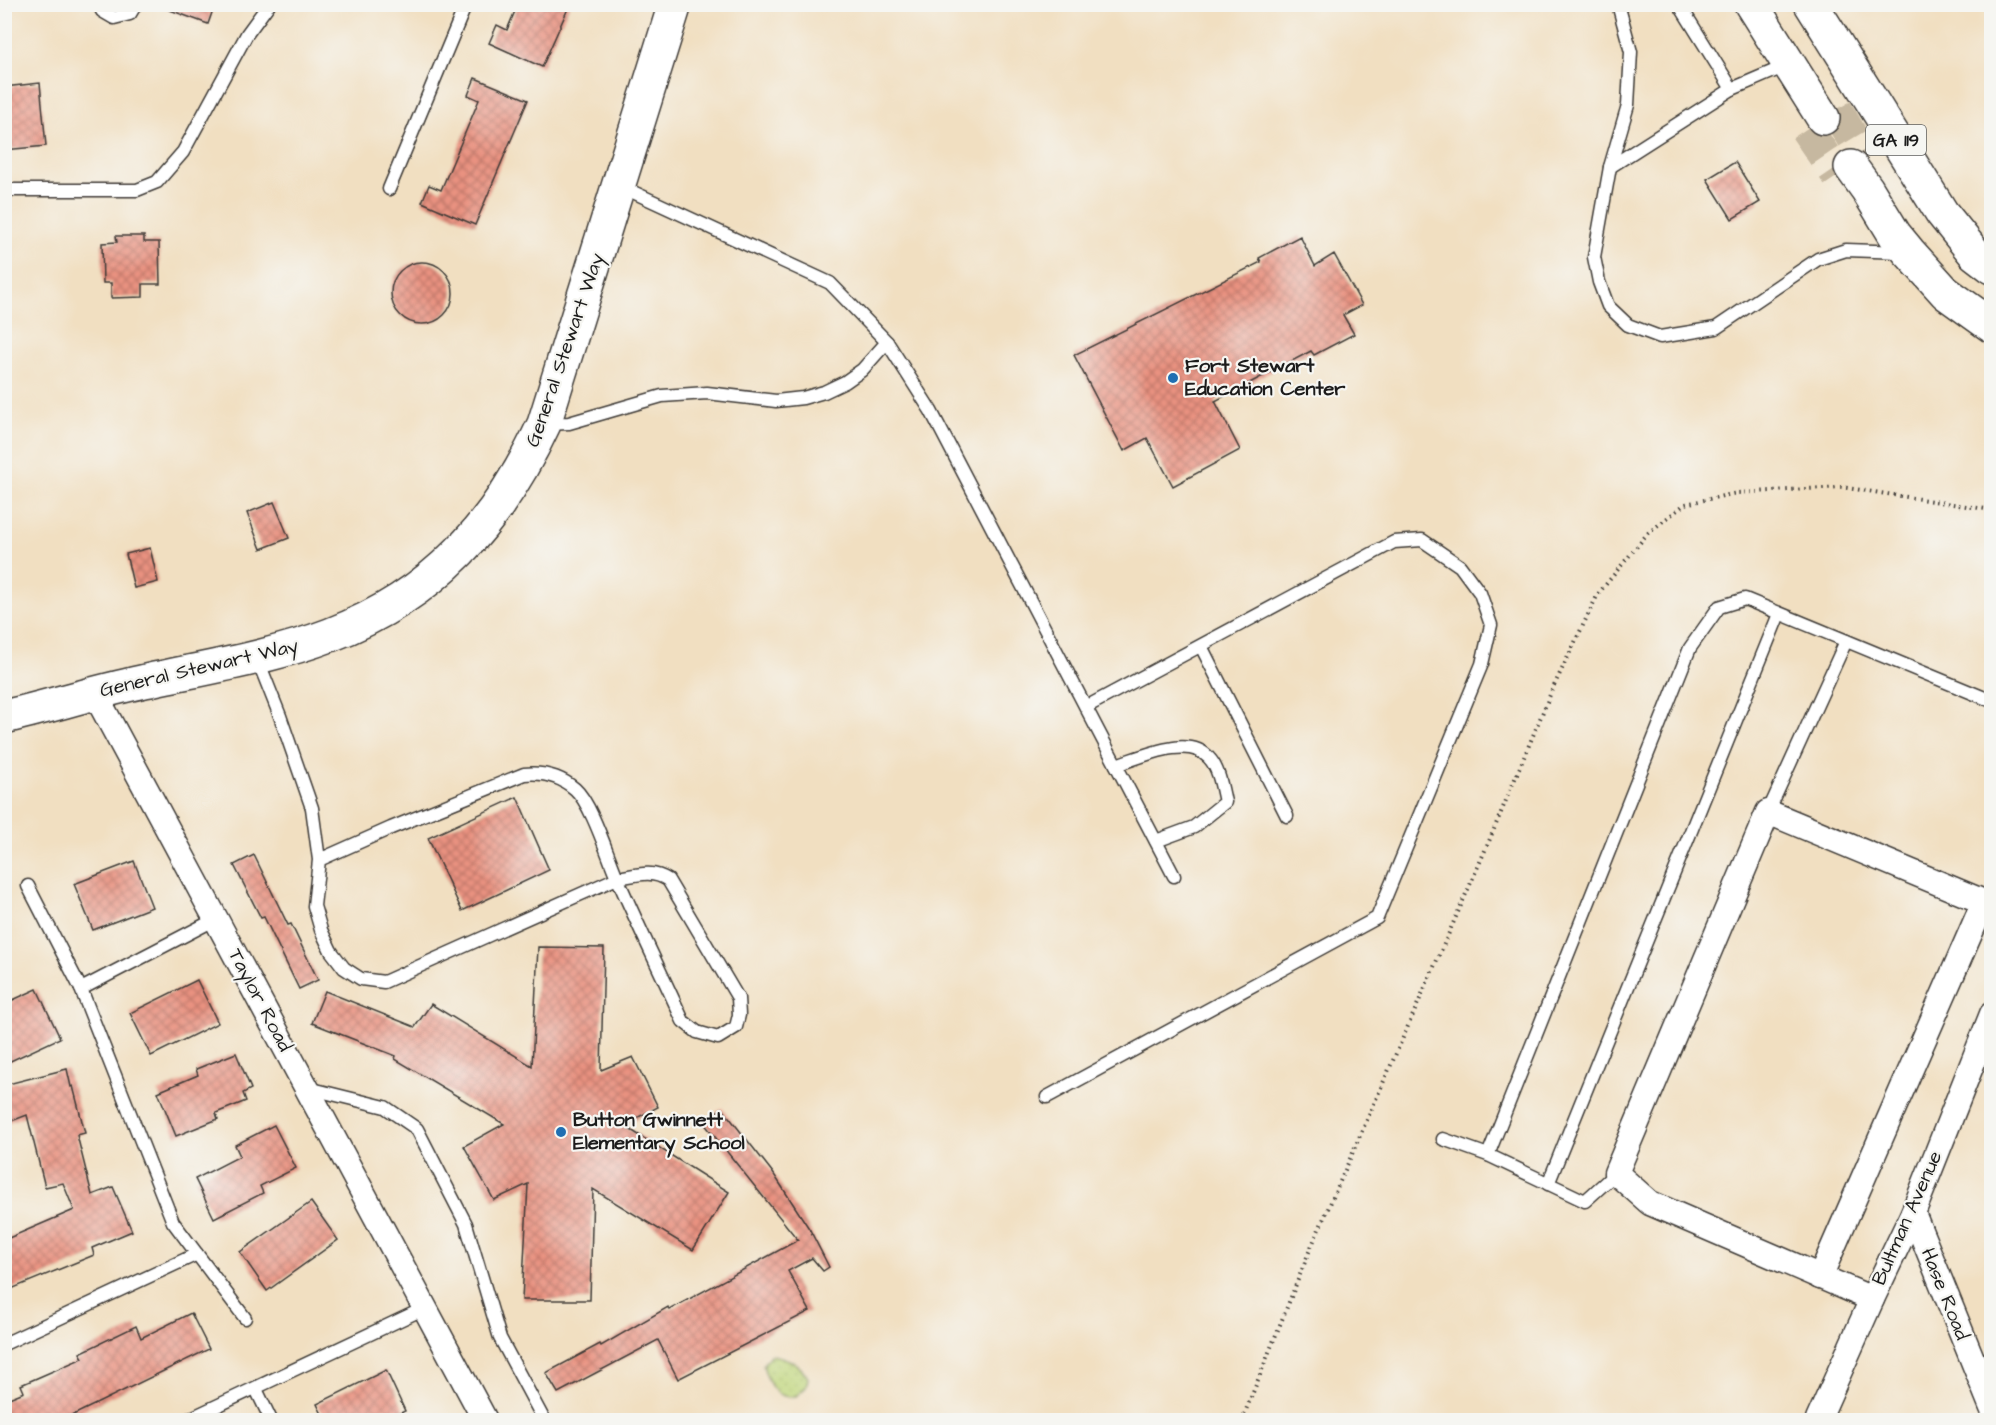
<svg xmlns="http://www.w3.org/2000/svg" width="1996" height="1425" font-family="'Architects Daughter',sans-serif">
<style>
.park{fill:url(#park-dots);stroke:#6e784a;stroke-width:1.5}
.building{fill:url(#building-cross-hatch)}
.lines{fill:none;stroke-linecap:round;stroke-linejoin:round}
.primary-tunnel{stroke:#c6b8a0;stroke-width:33;stroke-dasharray:33 16;stroke-linecap:butt}
.lane-casing{stroke:#3c3935;stroke-width:15}
.street-casing{stroke:#3c3935;stroke-width:27}
.primary-casing{stroke:#3c3935;stroke-width:36}
.path{stroke:#3c3935;stroke-width:4;stroke-dasharray:1.5 4.5;stroke-linecap:butt}
.lane{stroke:#fff;stroke-width:12}
.street{stroke:#fff;stroke-width:24}
.primary{stroke:#fff;stroke-width:33}
.poi-dot{fill:#1f6fb2;stroke:#f6f6f2;stroke-width:2}
.labels{text-anchor:middle;dominant-baseline:central;stroke-width:4.5;stroke-linejoin:round;paint-order:stroke}
.shield{fill:#f6f6f2;stroke:#5d5d5c;stroke-width:1.5}
.shield-label{font-size:18px;font-weight:bold;fill:#1c1c1c}
.street-label{font-size:20px;fill:#1c1c1c;stroke:#f6f6f2}
.poi-label{font-size:20px;font-weight:bold;fill:#1c1c1c;stroke:#f6f6f2;text-anchor:start}
</style>
<defs>
<pattern id="park-dots" width="8" height="8" patternUnits="userSpaceOnUse" patternTransform="scale(1.5)"><rect width="8" height="8" fill="#bfd579"/><path d="M2 2h.1M6 6h.1" fill="none" stroke="#a4b668" stroke-width="1.8" stroke-linecap="round"/></pattern>
<pattern id="building-cross-hatch" width="8" height="8" patternUnits="userSpaceOnUse" patternTransform="scale(1.5)"><rect width="8" height="8" fill="#e99280"/><path d="M0 0l8 8M0 8l8-8" fill="none" stroke="#bc7668"/></pattern>
</defs>
<rect width="100%" height="100%" fill="#f6f6f2"/>
<filter id="ink" filterUnits="userSpaceOnUse"><feTurbulence type="fractalNoise" baseFrequency=".0167" numOctaves="2"/><feDisplacementMap in="SourceGraphic" scale="12" xChannelSelector="R" yChannelSelector="G"/><feConvolveMatrix kernelMatrix="1 2 1 2 8 2 1 2 1" color-interpolation-filters="sRGB"/></filter>
<filter id="wash" filterUnits="userSpaceOnUse"><feTurbulence type="fractalNoise" baseFrequency=".008" numOctaves="4" result="noise"/><feDisplacementMap in="SourceGraphic" scale="24" xChannelSelector="R" yChannelSelector="G"/><feGaussianBlur stdDeviation="1.35" result="paint"/><feColorMatrix in="noise" values="0 0 0 0 0 0 0 0 0 0 0 0 0 0 0 0 0 1.4 0 .05"/><feComposite in="paint" operator="in"/></filter>
<g filter="url(#wash)">
<rect width="100%" height="100%" fill="#f1dfc1"/>
<!-- park -->
<path class="park" d="M 770,1355 C 785,1356 802,1365 808,1378 L 806,1387 L 796,1396 C 775,1401 768,1383 763,1365 Z"/>
<g id="blocks">
<!-- building -->
<g class="building">
<path d="M 159,4 L 215,4 L 208,24 L 159,6 Z"/>
<path d="M 518,4 L 570,4 L 542,67 L 489,43 L 497,25 L 507,30 Z"/>
<path d="M 475,78 L 528,100 L 475,225 L 422,202 L 429,185 L 441,190 L 479,100 L 468,95 Z"/>
<path d="M 40,83 L 46,146 L 4,150 L 4,87 Z"/>
<path d="M 1735,162 L 1760,202 L 1732,219 L 1707,179 Z"/>
<path d="M 116,236 L 144,236 L 144,242 L 159,242 L 160,284 L 143,284 L 143,297 L 111,298 L 111,283 L 103,283 L 102,243 L 117,242 Z"/>
<path d="M 1300,236 L 1315,266 L 1334,254 L 1362,305 L 1343,315 L 1354,334 L 1314,355 L 1311,351 L 1215,401 L 1240,450 L 1173,486 L 1147,438 L 1124,451 L 1074,355 L 1261,262 L 1259,258 Z"/>
<circle cx="422" cy="293" r="31"/>
<path d="M 274,502 L 289,538 L 261,549 L 247,513 Z"/>
<path d="M 150,548 L 158,582 L 134,588 L 126,554 Z"/>
<path d="M 517,797 L 549,870 L 462,911 L 428,838 Z"/>
<path d="M 254,855 L 288,925 L 291,924 L 318,980 L 299,989 L 264,917 L 261,918 L 234,865 Z"/>
<path d="M 134,861 L 152,907 L 93,930 L 74,884 Z"/>
<path d="M 538,947 L 604,948 L 601,1070 L 633,1057 L 658,1107 L 623,1125 L 729,1192 L 693,1250 L 593,1189 L 590,1300 L 522,1300 L 528,1184 L 494,1200 L 464,1146 L 504,1124 L 395,1059 L 396,1056 L 312,1023 L 325,991 L 415,1027 L 431,1004 L 532,1066 Z"/>
<path d="M 197,980 L 218,1023 L 151,1056 L 130,1013 Z"/>
<path d="M 37,989 L 60,1038 L 4,1064 L 4,1004 Z"/>
<path d="M 236,1053 L 251,1089 L 243,1093 L 246,1101 L 216,1113 L 218,1119 L 176,1136 L 158,1092 L 198,1075 L 196,1069 Z"/>
<path d="M 67,1069 L 71,1087 L 73,1086 L 85,1133 L 77,1135 L 92,1195 L 113,1187 L 132,1231 L 92,1248 L 94,1255 L 4,1292 L 4,1240 L 74,1210 L 63,1183 L 45,1187 L 27,1115 L 4,1124 L 4,1085 Z"/>
<path d="M 722,1108 L 773,1173 L 810,1230 L 829,1267 L 823,1271 L 812,1258 L 788,1271 L 810,1311 L 678,1379 L 658,1340 L 558,1393 L 546,1373 L 600,1344 L 601,1346 L 668,1307 L 669,1310 L 798,1240 L 703,1122 Z"/>
<path d="M 274,1125 L 296,1168 L 260,1186 L 263,1193 L 214,1218 L 195,1179 L 240,1156 L 235,1145 Z"/>
<path d="M 311,1202 L 338,1240 L 267,1291 L 240,1252 Z"/>
<path d="M 191,1313 L 209,1349 L 63,1420 L 4,1420 L 4,1400 L 24,1392 L 21,1385 L 83,1358 L 80,1353 L 136,1326 L 141,1338 Z"/>
<path d="M 386,1370 L 405,1411 L 385,1420 L 325,1420 L 317,1404 Z"/>
</g>
</g>
</g>
<g filter="url(#ink)">
<use href="#blocks" fill-opacity="0" stroke="#3c3935" stroke-width="1.5"/>
<g class="lines">
<!-- primary-tunnel -->
<g class="primary-tunnel">
<path d="M 1836,110 L 1865,159"/>
<path d="M 1806,129 L 1838,176"/>
</g>
<!-- lane casing -->
<g class="lane-casing">
<g id="lane">
<path d="M 99,4 L 102,11 L 114,18 L 130,14 L 136,4"/>
<path d="M 1618,4 L 1631,52 L 1628,105 L 1610,167 L 1594,257 L 1599,282 L 1608,306 L 1628,325 L 1660,337 L 1716,328 L 1818,259 L 1846,250 L 1902,252"/>
<path d="M 1732,89 L 1788,65"/>
<path d="M 1610,167 L 1732,89 L 1679,4"/>
<path d="M 620,186 L 830,283 L 887,342 L 931,411 L 1174,876"/>
<path d="M 389,189 L 466,4"/>
<path d="M 4,190 L 137,190 L 157,182 L 183,152 L 247,34 L 269,4"/>
<path d="M 546,424 L 569,423 L 662,396 L 707,393 L 776,401 L 803,398 L 824,392 L 845,382 L 862,370 L 887,342"/>
<path d="M 1201,646 L 1287,816"/>
<path d="M 257,658 L 280,716 L 312,808 L 319,860 L 314,906 L 321,930 L 331,951 L 344,968 L 361,979 L 384,982 L 617,878 C 636,875 652,869 668,880 L 738,998 L 739,1015 L 736,1027 L 718,1038 L 697,1032 L 683,1021 C 661,972 637,924 616,875 C 607,854 591,803 575,789 C 560,776 543,772 524,774 L 391,828 L 319,860"/>
<path d="M 1116,765 C 1141,757 1189,734 1209,758 C 1219,768 1222,789 1225,802 L 1194,827 L 1156,841"/>
<path d="M 1768,812 L 1846,641"/>
<path d="M 28,886 L 81,989 L 173,1222 L 245,1318"/>
<path d="M 81,989 L 216,919"/>
<path d="M 308,1088 L 385,1107 L 417,1129 L 466,1224 L 500,1338 L 544,1420"/>
<path d="M 1047,1097 L 1377,918 L 1482,664 L 1491,625 L 1480,593 L 1460,566 L 1422,540 L 1394,542 L 1086,707"/>
<path d="M 1443,1139 L 1488,1155 L 1585,1201 L 1616,1173"/>
<path d="M 1488,1155 L 1690,648 L 1719,607 L 1745,599 L 1992,701"/>
<path d="M 1548,1184 L 1779,614"/>
<path d="M 4,1344 L 197,1254"/>
<path d="M 256,1389 L 271,1420"/>
<path d="M 187,1420 L 425,1308"/>
</g>
</g>
<!-- street casing -->
<g class="street-casing">
<g id="street">
<path d="M 94,692 L 485,1420"/>
<path d="M 1913,1213 L 1992,1408"/>
<path d="M 1820,1277 L 1984,902 L 1992,905"/>
<path d="M 1872,1299 L 1650,1203 L 1616,1173 L 1768,812 L 1984,902"/>
<path d="M 1818,1420 L 1872,1299 L 1913,1213 L 1992,1014"/>
</g>
</g>
<!-- primary casing -->
<g class="primary-casing">
<g id="primary">
<path d="M 1751,4 L 1823,118"/>
<path d="M 1811,4 L 1942,213 L 1975,254 L 1992,267"/>
<path d="M 1851,167 L 1867,189 L 1895,235 L 1909,252 L 1946,293 L 1992,326"/>
<path d="M 4,717 C 50,706 95,692 141,682 C 204,668 270,658 330,635 C 435,595 498,523 544,424 L 675,4"/>
</g>
</g>
<!-- path -->
<path class="path" d="M 1242,1420 L 1309,1252 L 1487,846 L 1552,690 L 1598,594 L 1648,533 L 1685,504 L 1737,493 L 1841,487 L 1992,510"/>
<!-- lane -->
<use href="#lane" class="lane"/>
<!-- street -->
<use href="#street" class="street"/>
<!-- primary -->
<use href="#primary" class="primary"/>
</g>
</g>
<!-- markers -->
<g class="poi-dot">
<circle cx="1173" cy="378" r="6"/>
<circle cx="561" cy="1132" r="6"/>
</g>
<g class="labels">
<!-- shield labels -->
<rect class="shield" x="1866" y="125" width="60" height="30" rx="4.5"/>
<g class="shield-label">
<text x="1896" y="140">GA 119</text>
</g>
<!-- street labels -->
<g class="street-label">
<text transform="translate(565 350) rotate(-71)">General Stewart Way</text>
<text transform="translate(199 668) rotate(-13)">General Stewart Way</text>
<text transform="translate(260 1000) rotate(62)">Taylor Road</text>
<text transform="translate(1907 1218) rotate(-66)">Bultman Avenue</text>
<text transform="translate(1945 1294) rotate(68)">Hase Road</text>
</g>
<!-- poi labels -->
<g class="poi-label">
<text x="1185" y="366">Fort Stewart<tspan x="1185" dy="23">Education Center</tspan></text>
<text x="573" y="1120">Button Gwinnett<tspan x="573" dy="23">Elementary School</tspan></text>
</g>
</g>
<!-- margin -->
<rect width="1996" height="1425" fill="none" stroke="#f6f6f2" stroke-width="24"/>
</svg>
